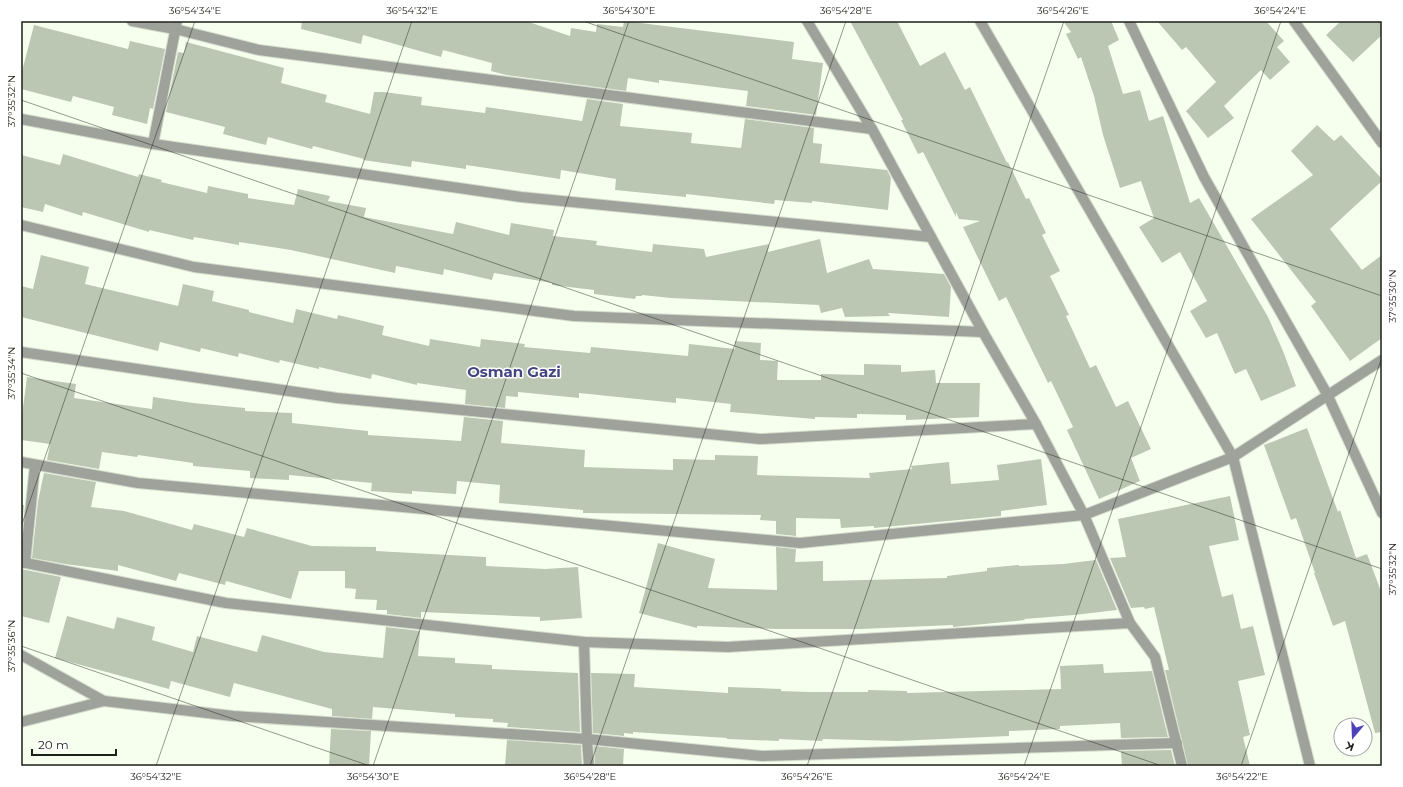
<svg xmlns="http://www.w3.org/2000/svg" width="1403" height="787" font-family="Montserrat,sans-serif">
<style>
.building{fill:#bcc7b3}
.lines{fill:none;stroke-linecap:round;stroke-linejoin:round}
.minor-casing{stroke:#d3dbcc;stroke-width:12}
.minor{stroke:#9ea29a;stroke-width:10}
.ticks{fill:none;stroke:#1c2018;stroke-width:1;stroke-opacity:0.45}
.labels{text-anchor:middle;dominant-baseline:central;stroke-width:3;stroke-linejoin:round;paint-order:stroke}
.district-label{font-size:15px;font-weight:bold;fill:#434481;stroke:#fff}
.neatline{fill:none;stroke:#1c2018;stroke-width:1.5}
.ticks-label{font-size:10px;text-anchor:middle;fill:#1c2018}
</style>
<rect width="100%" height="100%" fill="#f6ffee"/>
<!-- building -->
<g class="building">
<path d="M 302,21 L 526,21 L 570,36 L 571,28 L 596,32 L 597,24 L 623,27 L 624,21 L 794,42 L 792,59 L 823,63 L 816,115 L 746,106 L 748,91 L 659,80 L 659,83 L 628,78 L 626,91 L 506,75 L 491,71 L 492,63 L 443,50 L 441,57 L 363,35 L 361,44 L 301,29 Z"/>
<path d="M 850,21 L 897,21 L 920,66 L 945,52 L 965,90 L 970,87 L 1007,163 L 1008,162 L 1026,199 L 1029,198 L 1046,233 L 1042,235 L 1060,271 L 1050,276 L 1069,315 L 1066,316 L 1090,368 L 1096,365 L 1116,407 L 1128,401 L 1151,449 L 1131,458 L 1140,481 L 1099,499 L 1067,430 L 1073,427 L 1051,381 L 1048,383 L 1006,297 L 999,301 L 963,227 L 980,221 L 959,219 L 956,212 L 956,217 L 923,152 L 918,154 L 901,120 L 903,120 Z"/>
<path d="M 1063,21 L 1111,21 L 1119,40 L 1108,46 L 1123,94 L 1140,90 L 1149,121 L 1163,116 L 1190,203 L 1199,198 L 1268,317 L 1283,351 L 1296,386 L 1261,401 L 1246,369 L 1235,374 L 1217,333 L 1206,338 L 1190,311 L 1207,301 L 1180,252 L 1162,263 L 1139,227 L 1154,218 L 1141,181 L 1120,188 L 1103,135 L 1094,96 L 1081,57 L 1078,59 L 1066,34 L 1071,32 Z"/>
<path d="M 1157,21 L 1266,21 L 1284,41 L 1277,47 L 1290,62 L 1270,80 L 1261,70 L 1224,106 L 1234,118 L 1208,138 L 1186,111 L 1216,82 L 1186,47 L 1182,50 Z"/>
<path d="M 1341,21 L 1382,21 L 1382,35 L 1353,62 L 1326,35 Z"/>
<path d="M 34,25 L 128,49 L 130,41 L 165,49 L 153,109 L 150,108 L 147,124 L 112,115 L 114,107 L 73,96 L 71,102 L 21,89 L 21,75 Z"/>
<path d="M 186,42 L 284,68 L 281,83 L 327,95 L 325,102 L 370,114 L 374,92 L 384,92 L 422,97 L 421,105 L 485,113 L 486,107 L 582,121 L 587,99 L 623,104 L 620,126 L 692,133 L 691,143 L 741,148 L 745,119 L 814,128 L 813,143 L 822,144 L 820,163 L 887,170 L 891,178 L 888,210 L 812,201 L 812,203 L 775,200 L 774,204 L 686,194 L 686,197 L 615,190 L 616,179 L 561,170 L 560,179 L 466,165 L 466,169 L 412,161 L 411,167 L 363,160 L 364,159 L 313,146 L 312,149 L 268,137 L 266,145 L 223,134 L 225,127 L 166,112 L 178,52 L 184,53 Z"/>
<path d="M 1317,125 L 1334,141 L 1341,135 L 1382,179 L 1382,181 L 1330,229 L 1362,270 L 1382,255 L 1382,338 L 1350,361 L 1311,306 L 1316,302 L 1251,219 L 1313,175 L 1291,151 Z"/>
<path d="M 63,154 L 138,177 L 139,174 L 162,180 L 161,182 L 207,193 L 208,186 L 248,194 L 248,198 L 294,205 L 298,189 L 330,196 L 328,201 L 366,208 L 364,217 L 453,234 L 456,222 L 509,235 L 511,223 L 554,230 L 553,236 L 597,241 L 596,245 L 652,252 L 653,244 L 704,249 L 706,257 L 769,244 L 768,252 L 820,239 L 827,273 L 869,259 L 873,269 L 944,274 L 951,287 L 949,317 L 888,313 L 890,316 L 845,317 L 842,308 L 821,313 L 819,305 L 671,298 L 642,295 L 642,296 L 636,296 L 635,299 L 594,294 L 594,290 L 552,285 L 552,283 L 494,273 L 492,280 L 444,269 L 443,275 L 396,266 L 395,273 L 291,250 L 239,242 L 239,245 L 194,237 L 193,240 L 149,230 L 149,232 L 83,212 L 82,216 L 45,204 L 43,212 L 21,207 L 21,155 L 60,165 Z"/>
<path d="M 41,255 L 89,267 L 85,284 L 178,306 L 183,284 L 214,291 L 212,301 L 249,310 L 249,312 L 293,323 L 296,309 L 337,319 L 338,315 L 384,326 L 382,335 L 429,346 L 430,339 L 480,347 L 481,339 L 525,344 L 524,347 L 590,353 L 591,347 L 688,356 L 689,344 L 735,349 L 735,341 L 761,343 L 760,360 L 778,361 L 777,380 L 821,380 L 821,374 L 864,375 L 864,364 L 901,365 L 901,372 L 935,370 L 936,383 L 980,383 L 979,417 L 906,420 L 906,415 L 857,414 L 857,418 L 815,417 L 815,419 L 730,412 L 731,404 L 676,398 L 676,403 L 579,393 L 579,398 L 518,392 L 518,397 L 506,396 L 505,408 L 465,404 L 466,390 L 417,383 L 417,385 L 372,374 L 371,379 L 319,367 L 319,369 L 280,360 L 279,363 L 239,353 L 238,357 L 201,348 L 200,352 L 160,342 L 158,351 L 21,317 L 21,286 L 33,289 Z"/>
<path d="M 27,377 L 76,384 L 74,398 L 152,409 L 153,397 L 193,403 L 245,408 L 245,411 L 292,413 L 292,423 L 368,431 L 368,435 L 461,441 L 464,417 L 503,421 L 501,443 L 585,450 L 584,467 L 673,470 L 673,459 L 715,460 L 715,455 L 758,456 L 757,475 L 870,478 L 869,473 L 912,469 L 911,466 L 949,462 L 951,484 L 999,480 L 997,465 L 1041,459 L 1047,505 L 1001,511 L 1001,516 L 874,528 L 874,526 L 841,528 L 840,519 L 796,518 L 796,536 L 776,534 L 776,521 L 760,520 L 761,515 L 583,513 L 583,510 L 499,503 L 500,485 L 457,481 L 456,494 L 412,491 L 412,494 L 371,491 L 372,483 L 289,475 L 289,480 L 250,478 L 250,471 L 193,466 L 193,463 L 138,455 L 137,457 L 102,452 L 99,469 L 47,460 L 50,444 L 21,440 L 21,423 Z"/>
<path d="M 1307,428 L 1338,512 L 1340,510 L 1356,558 L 1367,554 L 1382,594 L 1382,732 L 1375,733 L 1345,621 L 1333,626 L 1314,573 L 1315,573 L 1296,518 L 1291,520 L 1264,445 Z"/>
<path d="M 44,473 L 96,482 L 91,507 L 124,511 L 192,530 L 194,524 L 244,537 L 247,528 L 312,546 L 376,547 L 376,551 L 486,557 L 486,566 L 545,569 L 578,567 L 582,618 L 540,621 L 540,617 L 421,612 L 421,618 L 387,614 L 387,610 L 376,610 L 377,600 L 355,599 L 356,589 L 345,588 L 345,571 L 299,571 L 291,599 L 226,581 L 225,585 L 179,573 L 176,581 L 118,565 L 118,571 L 65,564 L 32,558 L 38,501 Z"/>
<path d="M 1230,496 L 1239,540 L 1209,546 L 1222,597 L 1233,594 L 1241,629 L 1253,626 L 1265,675 L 1238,681 L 1250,735 L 1243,737 L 1250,766 L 1188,766 L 1165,670 L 1169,670 L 1154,607 L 1145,609 L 1144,607 L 1131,608 L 1110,558 L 1126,557 L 1118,519 Z"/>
<path d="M 21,505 L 24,505 L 21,538 Z"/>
<path d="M 658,543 L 715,559 L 708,588 L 777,590 L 776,547 L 796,549 L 795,562 L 823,561 L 823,581 L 947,578 L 947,576 L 987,571 L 987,568 L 1019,565 L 1019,566 L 1063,564 L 1096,560 L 1117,610 L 1074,615 L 1024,619 L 1025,620 L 953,627 L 953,625 L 861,629 L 777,629 L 697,626 L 697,628 L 639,613 Z"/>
<path d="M 21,569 L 61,577 L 49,623 L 21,616 Z"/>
<path d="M 67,616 L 114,629 L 117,617 L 155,627 L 152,640 L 193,652 L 197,636 L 257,652 L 262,635 L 324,652 L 383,658 L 386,627 L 420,631 L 418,656 L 455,658 L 455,663 L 492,665 L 492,669 L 578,673 L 580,732 L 507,727 L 508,723 L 493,722 L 493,719 L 455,717 L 455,714 L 373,707 L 372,719 L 332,716 L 332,709 L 234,683 L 230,697 L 171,681 L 169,689 L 55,658 Z"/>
<path d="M 1103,664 L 1104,673 L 1152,671 L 1168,737 L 1121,738 L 1120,723 L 1060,726 L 1060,729 L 1009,731 L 1009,736 L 897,741 L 823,739 L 822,741 L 779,739 L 779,741 L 727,739 L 727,738 L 633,732 L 633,734 L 624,733 L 624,736 L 593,733 L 591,673 L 594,673 L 635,674 L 634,687 L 728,693 L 728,687 L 781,689 L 781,691 L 809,692 L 868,692 L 868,690 L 907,691 L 907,693 L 1061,689 L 1060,666 Z"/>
<path d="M 331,729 L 371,731 L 369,766 L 329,766 Z"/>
<path d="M 507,740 L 581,745 L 582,766 L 505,766 Z"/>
<path d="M 594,746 L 624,749 L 623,766 L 595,766 Z"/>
<path d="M 1171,750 L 1175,766 L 1122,766 L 1121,751 Z"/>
</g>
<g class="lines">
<!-- minor casing -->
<g class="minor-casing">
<g id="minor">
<path d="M 132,21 L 175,29 L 259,50 L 872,129"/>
<path d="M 807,21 L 872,129 L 983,332 L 1036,424 L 1084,515 L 1130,623 L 1155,657 L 1182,766"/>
<path d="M 980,21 L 1233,457 L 1310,766"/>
<path d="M 1129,21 L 1204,177 L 1327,394 L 1382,513"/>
<path d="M 1294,21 L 1382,143"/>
<path d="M 21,119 L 153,144 L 521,197 L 931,237"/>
<path d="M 153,144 L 177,21"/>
<path d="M 21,225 L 194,267 L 574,316 L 983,332"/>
<path d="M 21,352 L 337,398 L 760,439 L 1036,424"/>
<path d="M 21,462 L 138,483 L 800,543 L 1084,515 L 1233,457 L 1382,360"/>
<path d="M 21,562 L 226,603 L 584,642 L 728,647 L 1130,623"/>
<path d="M 25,563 L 35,465"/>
<path d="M 584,642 L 587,739 L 589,766"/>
<path d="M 21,655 L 104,701 L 233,716 L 587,739 L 762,756 L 1177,743"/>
<path d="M 21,722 L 104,701"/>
</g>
</g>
<!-- minor -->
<use href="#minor" class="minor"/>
</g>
<!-- ticks -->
<path class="ticks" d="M 583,21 L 1382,296M 1376,21 L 1382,23M 21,100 L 1382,569M 21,373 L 1162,766M 21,527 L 195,21M 21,646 L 370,766M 156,766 L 412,21M 373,766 L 629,21M 590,766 L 846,21M 807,766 L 1064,21M 1024,766 L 1281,21M 1241,766 L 1382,357"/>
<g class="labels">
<!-- district labels -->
<g class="district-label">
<text x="514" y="371">Osman Gazi</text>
</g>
</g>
<!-- border -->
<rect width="1403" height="787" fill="none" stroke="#ffffff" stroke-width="44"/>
<!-- north arrow -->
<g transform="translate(1353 737) rotate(199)"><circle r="19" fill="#ffffff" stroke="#a4a6a3"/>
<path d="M0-3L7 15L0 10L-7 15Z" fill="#4c42b9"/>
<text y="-6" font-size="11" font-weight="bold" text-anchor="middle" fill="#1c2018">K</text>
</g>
<!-- scale -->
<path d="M32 749v6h84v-6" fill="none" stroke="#1c2018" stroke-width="2"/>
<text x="38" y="749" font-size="12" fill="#1c2018" stroke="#ffffff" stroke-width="3" paint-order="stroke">20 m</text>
<rect x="22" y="22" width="1359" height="743" class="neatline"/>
<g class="ticks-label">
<text x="195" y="14">36°54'34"E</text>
<text x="412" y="14">36°54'32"E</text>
<text x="629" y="14">36°54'30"E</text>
<text x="846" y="14">36°54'28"E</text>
<text x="1063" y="14">36°54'26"E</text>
<text x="1280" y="14">36°54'24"E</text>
<text transform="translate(11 101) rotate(-90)" y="4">37°35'32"N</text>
<text transform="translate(1392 296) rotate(-90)" y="4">37°35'30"N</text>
<text transform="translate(11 373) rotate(-90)" y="4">37°35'34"N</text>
<text transform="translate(1392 569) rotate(-90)" y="4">37°35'32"N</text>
<text transform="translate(11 646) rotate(-90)" y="4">37°35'36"N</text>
<text x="156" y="780">36°54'32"E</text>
<text x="373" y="780">36°54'30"E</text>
<text x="590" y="780">36°54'28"E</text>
<text x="807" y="780">36°54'26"E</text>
<text x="1024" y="780">36°54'24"E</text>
<text x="1242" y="780">36°54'22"E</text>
</g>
</svg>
